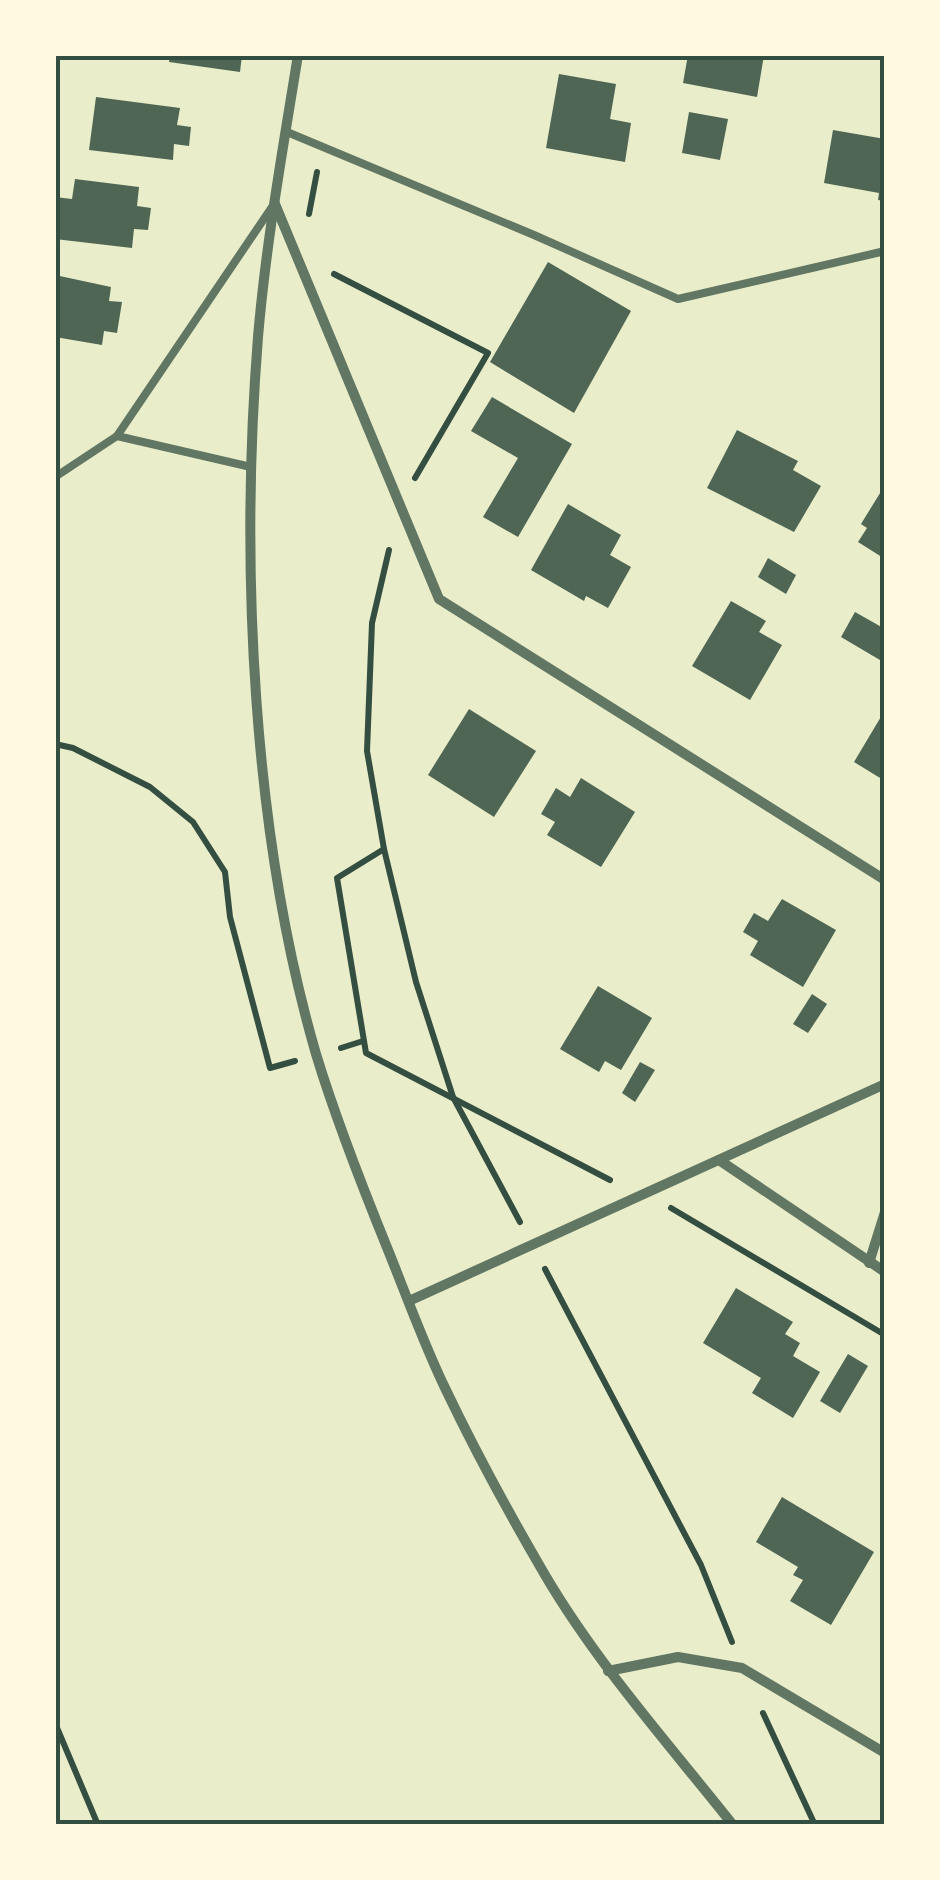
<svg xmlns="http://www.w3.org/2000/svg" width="940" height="1880" font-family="Barlow,sans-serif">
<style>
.building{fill:#4f6655}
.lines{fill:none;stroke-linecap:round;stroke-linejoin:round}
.path{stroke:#344e41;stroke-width:6}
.service{stroke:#617663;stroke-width:8}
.minor{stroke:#617663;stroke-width:10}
.neatline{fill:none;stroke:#344e41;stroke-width:4}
</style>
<rect width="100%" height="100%" fill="#e9edc9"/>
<!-- building -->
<g class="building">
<path d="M 170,55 L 242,55 L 240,72 L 169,62 Z"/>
<path d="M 688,55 L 764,55 L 757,97 L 683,83 Z"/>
<path d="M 559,74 L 616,84 L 610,119 L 631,123 L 625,162 L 546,148 Z"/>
<path d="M 96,97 L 180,108 L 177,125 L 191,127 L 189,146 L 174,144 L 173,160 L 89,150 Z"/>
<path d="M 689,112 L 728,119 L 720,160 L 682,153 Z"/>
<path d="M 833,130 L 885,139 L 885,201 L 878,200 L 879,193 L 824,183 Z"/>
<path d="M 75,179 L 139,187 L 137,206 L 151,208 L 148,230 L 134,229 L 132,248 L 55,239 L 55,197 L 72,199 Z"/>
<path d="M 548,262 L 631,311 L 574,413 L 490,362 Z"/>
<path d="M 55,275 L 111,287 L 109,301 L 122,302 L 117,333 L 104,331 L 102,345 L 55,337 Z"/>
<path d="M 492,397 L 572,444 L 518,537 L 483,517 L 518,458 L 471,431 Z"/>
<path d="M 737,430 L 798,461 L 793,470 L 821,486 L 794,532 L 707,488 Z"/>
<path d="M 885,485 L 885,559 L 858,542 L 867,528 L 861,524 Z"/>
<path d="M 568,504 L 621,535 L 610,555 L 631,567 L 608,608 L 586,596 L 584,601 L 531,570 Z"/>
<path d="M 768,558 L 796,575 L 786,594 L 758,577 Z"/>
<path d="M 731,601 L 766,621 L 759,632 L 782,645 L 750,700 L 692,666 Z"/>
<path d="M 855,612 L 885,629 L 885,663 L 841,637 Z"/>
<path d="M 469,709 L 536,751 L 494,817 L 428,775 Z"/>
<path d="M 885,710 L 885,781 L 854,762 Z"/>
<path d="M 581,778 L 635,812 L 601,867 L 547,835 L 555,822 L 541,814 L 556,788 L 570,797 Z"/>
<path d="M 782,899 L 836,930 L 803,987 L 750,955 L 758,941 L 743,932 L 754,913 L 768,921 Z"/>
<path d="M 598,986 L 652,1018 L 621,1070 L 605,1061 L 599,1072 L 560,1049 Z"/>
<path d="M 812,994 L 827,1004 L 808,1033 L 793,1024 Z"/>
<path d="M 640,1062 L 655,1070 L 635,1102 L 622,1093 Z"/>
<path d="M 736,1288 L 793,1322 L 785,1334 L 800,1343 L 793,1356 L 820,1372 L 793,1418 L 752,1393 L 761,1378 L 703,1343 Z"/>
<path d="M 848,1354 L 868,1366 L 840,1413 L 820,1401 Z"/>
<path d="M 782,1497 L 874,1552 L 831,1625 L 790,1601 L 803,1580 L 793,1575 L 798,1567 L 756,1542 Z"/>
</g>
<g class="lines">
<!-- path -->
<g class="path">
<path d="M 309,214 L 317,172"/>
<path d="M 334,274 L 488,353 L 415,478"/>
<path d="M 389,550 L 372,623 L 367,751 L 384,849 L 416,982 L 453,1097 L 520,1222"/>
<path d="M 55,744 L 73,748 L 150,787 L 193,822 L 225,872 L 230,917 L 270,1068 L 295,1061"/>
<path d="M 384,849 L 337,878 L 366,1053 L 610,1180"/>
<path d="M 341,1048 L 363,1041"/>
<path d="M 671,1208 L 885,1335"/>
<path d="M 545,1269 L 701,1565 L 732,1642"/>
<path d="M 763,1713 L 815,1825"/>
<path d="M 55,1723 L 98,1825"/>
</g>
<!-- service -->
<g class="service">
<path d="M 287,132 L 534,235 L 678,299 L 885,251"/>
<path d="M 117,436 L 272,207"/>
<path d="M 55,477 L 117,436 L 251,467"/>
</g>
<!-- minor -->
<g class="minor">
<path d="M 298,55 C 283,148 266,243 258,337 C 240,565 252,834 316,1054 C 336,1120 362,1186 388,1250 C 407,1297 424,1345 446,1390 C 476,1453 510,1515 545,1575 C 598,1665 668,1743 733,1825"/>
<path d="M 275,204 L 439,599 L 885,880"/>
<path d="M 719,1160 L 885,1272"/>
<path d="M 869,1263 L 885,1212"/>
<path d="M 409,1301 L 885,1084"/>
<path d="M 608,1671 L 678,1657 L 742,1668 L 885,1753"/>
</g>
</g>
<!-- border -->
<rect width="940" height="1880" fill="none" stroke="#fefae0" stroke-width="115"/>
<rect x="58" y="58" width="824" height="1764" class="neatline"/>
</svg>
